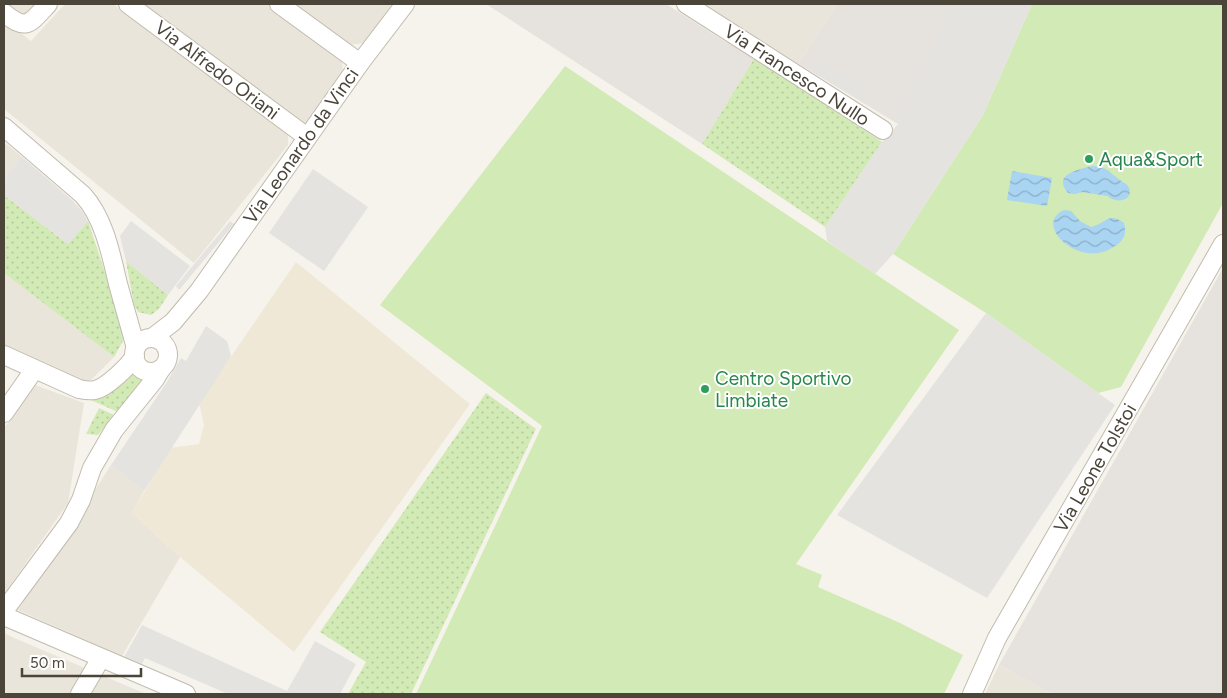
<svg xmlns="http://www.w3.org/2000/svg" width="1227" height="698" font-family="Figtree,sans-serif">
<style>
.residential{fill:#eae5da}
.industrial{fill:#e6e2dd}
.education{fill:#efe8d6}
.grass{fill:url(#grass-dots)}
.pitch{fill:#d2eab5}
.parking{fill:#e5e3e0}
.water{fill:url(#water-waves)}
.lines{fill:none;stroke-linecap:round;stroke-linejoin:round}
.street-casing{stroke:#c2bbae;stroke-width:20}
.street{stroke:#fff;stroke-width:18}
.leisure-dot{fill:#2e9e5b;stroke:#fff;stroke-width:2}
.labels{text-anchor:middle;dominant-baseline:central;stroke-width:4;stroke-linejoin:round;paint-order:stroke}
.street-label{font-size:19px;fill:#4b4439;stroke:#fff}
.leisure-label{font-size:19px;fill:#27864d;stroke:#fff;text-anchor:start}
</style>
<defs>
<pattern id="grass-dots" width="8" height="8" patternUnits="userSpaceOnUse" patternTransform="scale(1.25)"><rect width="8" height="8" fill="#d2eab5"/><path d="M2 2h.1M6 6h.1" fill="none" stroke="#b6ca9c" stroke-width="1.8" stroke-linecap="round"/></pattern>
<pattern id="water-waves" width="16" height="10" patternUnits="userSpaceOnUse" patternTransform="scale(1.25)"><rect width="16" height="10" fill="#a9d4f2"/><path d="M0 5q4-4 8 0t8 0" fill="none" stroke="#8caec5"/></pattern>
</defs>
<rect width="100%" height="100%" fill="#f6f3ec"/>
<!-- residential -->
<g class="residential">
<path d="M 4,4 L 34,4 L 24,15 L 16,15 L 4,6 Z"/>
<path d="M 65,4 L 113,4 L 288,133 L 288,145 L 194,263 L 4,109 L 4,20 L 31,41 Z"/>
<path d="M 139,4 L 268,4 L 342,58 L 343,78 L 309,124 L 297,123 Z"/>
<path d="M 292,4 L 392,4 L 364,43 L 350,45 Z"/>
<path d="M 701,4 L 838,4 L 799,64 Z"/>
<path d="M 4,142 L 21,156 L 4,180 Z"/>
<path d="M 4,273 L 114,357 L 91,380 L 74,381 L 4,346 Z"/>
<path d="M 35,385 L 84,403 L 68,503 L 4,594 L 4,428 Z"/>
<path d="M 111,465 L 144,491 L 132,513 L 180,557 L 122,656 L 18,610 Z"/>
<path d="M 4,633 L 12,637 L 146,694 L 4,694 Z"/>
<path d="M 999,665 L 1053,694 L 985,694 Z"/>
</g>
<!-- industrial -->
<g class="industrial">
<path d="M 486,4 L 666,4 L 724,41 L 755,57 L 702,144 Z"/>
<path d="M 838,4 L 954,4 L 898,124 L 799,64 Z"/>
<path d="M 1223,268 L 1223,694 L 1053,694 L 999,665 Z"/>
</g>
<!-- education -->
<path class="education" d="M 296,262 L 470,404 L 294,652 L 180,557 L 132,513 L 170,448 L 199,444 L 204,425 L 199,403 Z"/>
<!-- grass -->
<g class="grass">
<path d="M 755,57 L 882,142 L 825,227 L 702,144 Z"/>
<path d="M 4,195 L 68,244 L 88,221 L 122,324 L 123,341 L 114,357 L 4,273 Z"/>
<path d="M 126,261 L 168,295 L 159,309 L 151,315 L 138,312 L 134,305 Z"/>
<path d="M 132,369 L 138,375 L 145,377 L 118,412 L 77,394 Z"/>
<path d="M 486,393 L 536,429 L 411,694 L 348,694 L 366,662 L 320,632 Z"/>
<path d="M 99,408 L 114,415 L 98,435 L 86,434 Z"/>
</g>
<!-- pitch -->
<g class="pitch">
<path d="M 1032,4 L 1223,4 L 1223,203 L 1121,387 L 1098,393 L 986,313 L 893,254 L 983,115 Z"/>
<path d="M 565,66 L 959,330 L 796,564 L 822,575 L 818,587 L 898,622 L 963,655 L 944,694 L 416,694 L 542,426 L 380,305 Z"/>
</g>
<!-- parking -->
<g class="parking">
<path d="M 952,4 L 1032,4 L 983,115 L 893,254 L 875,274 L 827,241 L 825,227 L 882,142 L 898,124 Z"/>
<path d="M 817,58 L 873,93 L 867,104 L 810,69 Z"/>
<path d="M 21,156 L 73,201 L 82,211 L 88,221 L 68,244 L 4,195 L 4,180 Z"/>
<path d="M 313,169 L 368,207 L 324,271 L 269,233 Z"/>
<path d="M 131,221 L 190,266 L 168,295 L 126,261 L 120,236 Z"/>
<path d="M 230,221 L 234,224 L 179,290 L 176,286 Z"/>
<path d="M 986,313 L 1115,405 L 987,598 L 837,515 Z"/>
<path d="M 206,326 L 227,341 L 231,356 L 144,491 L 111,465 L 167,382 L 181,358 L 186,361 Z"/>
<path d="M 142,625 L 287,691 L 315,641 L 356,664 L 340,694 L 228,694 L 145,658 L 142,664 L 124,657 Z"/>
</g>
<!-- water -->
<g class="water">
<path d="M 1092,166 C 1109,167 1107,171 1120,180 C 1123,183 1127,183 1129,188 C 1134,201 1115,204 1108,196 L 1082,192 L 1075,194 L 1068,193 C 1052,174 1078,170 1092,166 Z"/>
<path d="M 1012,171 L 1052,178 L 1047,206 L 1007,200 Z"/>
<path d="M 1064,210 L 1071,211 L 1080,221 L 1091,227 C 1105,224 1109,211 1124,223 C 1127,234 1124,240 1115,246 C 1082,271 1031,225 1064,210 Z"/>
</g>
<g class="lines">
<!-- street casing -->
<g class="street-casing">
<g id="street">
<path d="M 128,4 L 307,137"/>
<path d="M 279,4 L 360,63"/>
<path d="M 686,4 L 883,130"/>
<path d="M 4,13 C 27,32 30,23 48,4"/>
<path d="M 4,127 L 83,195 C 104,218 111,254 118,284 C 124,306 130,327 136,348"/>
<path d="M 152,338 L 173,322 L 199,291 L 360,63 L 405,4"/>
<circle cx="151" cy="355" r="17"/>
<path d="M 4,355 L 79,389 C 84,390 90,391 95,390 C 106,388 129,366 135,356"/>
<path d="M 4,413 L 34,370"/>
<path d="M 4,611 L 69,523 L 81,500 L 92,468 L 114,430 L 155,379 L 161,369"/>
<path d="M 4,616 L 186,694"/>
<path d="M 80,694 L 101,658"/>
<path d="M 972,694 L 997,638 L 1223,244"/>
</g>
</g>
<!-- street -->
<use href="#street" class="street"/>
</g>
<!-- markers -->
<g class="leisure-dot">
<circle cx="1089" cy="159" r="5"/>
<circle cx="705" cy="389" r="5"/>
</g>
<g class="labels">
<!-- street labels -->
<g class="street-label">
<text transform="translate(217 70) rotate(37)">Via Alfredo Oriani</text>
<text transform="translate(797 75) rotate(33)">Via Francesco Nullo</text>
<text transform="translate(301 146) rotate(-55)">Via Leonardo da Vinci</text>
<text transform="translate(1095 468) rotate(-60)">Via Leone Tolstoi</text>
</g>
<!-- leisure labels -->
<g class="leisure-label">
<text x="1099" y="159">Aqua&amp;Sport</text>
<text x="715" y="378">Centro Sportivo<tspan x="715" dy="22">Limbiate</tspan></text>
</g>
</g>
<!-- border -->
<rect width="1227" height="698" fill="none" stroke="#4b4439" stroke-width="10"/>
<!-- scale -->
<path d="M22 668v8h119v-8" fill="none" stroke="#4b4439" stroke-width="2.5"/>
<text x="30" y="668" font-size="15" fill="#4b4439" stroke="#ffffff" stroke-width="4" paint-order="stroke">50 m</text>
</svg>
